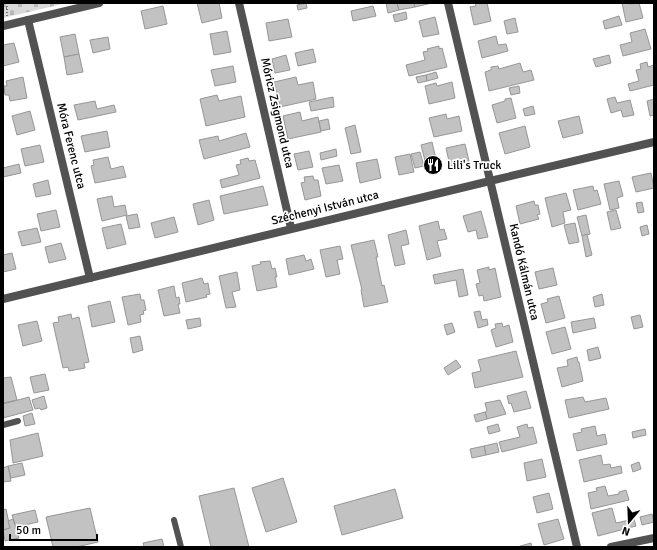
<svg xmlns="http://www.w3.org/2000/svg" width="657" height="550" font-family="Signika,sans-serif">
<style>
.cemetery{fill:url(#cemetery-stones)}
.building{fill:#c2c2c2;stroke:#969696}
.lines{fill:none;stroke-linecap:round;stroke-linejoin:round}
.path{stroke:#747474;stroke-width:2;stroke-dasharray:1 2;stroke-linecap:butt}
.service{stroke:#525252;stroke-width:6}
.minor{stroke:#525252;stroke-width:8}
.labels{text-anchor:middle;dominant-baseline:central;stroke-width:3.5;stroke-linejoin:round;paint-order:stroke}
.street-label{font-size:12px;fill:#000;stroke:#fff}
.poi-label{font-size:12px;fill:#000;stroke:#fff;text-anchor:start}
</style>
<defs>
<pattern id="cemetery-stones" width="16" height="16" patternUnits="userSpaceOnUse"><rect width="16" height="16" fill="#d9d9d9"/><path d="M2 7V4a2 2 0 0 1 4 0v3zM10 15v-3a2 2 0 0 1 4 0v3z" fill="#b8b8b8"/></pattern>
</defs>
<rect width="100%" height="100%" fill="#fff"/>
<!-- cemetery -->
<path class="cemetery" d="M 3,3 L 67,3 L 3,18 Z"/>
<!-- building -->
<g class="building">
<path d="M 197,3 L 219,3 L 222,18 L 202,23 Z"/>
<path d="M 306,3 L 307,8 L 298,10 L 297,5 Z"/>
<path d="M 386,3 L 397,3 L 399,10 L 388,13 Z"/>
<path d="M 397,3 L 414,3 L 415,7 L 399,10 Z"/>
<path d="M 414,3 L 432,3 L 415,7 Z"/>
<path d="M 475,3 L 487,3 L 491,21 L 474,25 L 470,7 L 476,6 Z"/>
<path d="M 622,3 L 630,3 L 630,4 L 639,3 L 643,18 L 626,22 Z"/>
<path d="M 163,6 L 167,24 L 145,29 L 141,11 Z"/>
<path d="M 373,6 L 376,16 L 353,21 L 351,11 Z"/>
<path d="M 406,12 L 407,19 L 395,22 L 393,15 Z"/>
<path d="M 619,16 L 622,25 L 605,29 L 603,21 Z"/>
<path d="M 435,17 L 439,34 L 423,37 L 419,21 Z"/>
<path d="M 515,18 L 518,32 L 507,34 L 504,21 Z"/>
<path d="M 288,19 L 292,37 L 269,41 L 266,23 Z"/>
<path d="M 645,29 L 651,49 L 623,56 L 620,45 L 632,42 L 630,33 Z"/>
<path d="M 227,31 L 231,52 L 214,55 L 210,34 Z"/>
<path d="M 75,34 L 79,54 L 64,57 L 60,37 Z"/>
<path d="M 496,36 L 498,45 L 506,44 L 508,51 L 482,58 L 478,41 Z"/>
<path d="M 108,37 L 110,49 L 93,53 L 90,40 Z"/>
<path d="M 14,43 L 19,62 L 3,66 L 3,45 Z"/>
<path d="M 439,46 L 439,49 L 442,48 L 447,67 L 409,76 L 406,65 L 425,60 L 423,52 L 428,51 L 427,49 Z"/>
<path d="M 313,49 L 316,62 L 298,66 L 295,53 Z"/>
<path d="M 79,54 L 83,72 L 67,75 L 64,57 Z"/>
<path d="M 286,55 L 290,70 L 275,73 L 272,59 Z"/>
<path d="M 609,55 L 611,63 L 596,67 L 593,59 Z"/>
<path d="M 647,62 L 648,67 L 654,65 L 654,85 L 630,91 L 628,84 L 639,81 L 636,70 L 641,69 L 640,64 Z"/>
<path d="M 520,63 L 523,72 L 531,70 L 534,80 L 489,91 L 485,72 L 491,70 L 491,67 L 498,66 L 499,69 Z"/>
<path d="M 233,66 L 236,82 L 215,86 L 211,70 Z"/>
<path d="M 436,72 L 438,78 L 427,81 L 426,75 Z"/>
<path d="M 426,75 L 427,81 L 418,83 L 416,77 Z"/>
<path d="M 23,77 L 27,98 L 10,101 L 9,95 L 5,95 L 4,86 L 7,86 L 6,81 Z"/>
<path d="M 296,77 L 298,85 L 313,82 L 316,99 L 280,107 L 274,82 Z"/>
<path d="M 452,82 L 455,98 L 429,104 L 425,86 L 436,83 L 437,86 Z"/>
<path d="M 519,86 L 520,93 L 511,95 L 509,88 Z"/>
<path d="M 217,95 L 219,101 L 241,96 L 245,117 L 206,126 L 200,99 Z"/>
<path d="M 333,97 L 334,107 L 311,111 L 309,102 Z"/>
<path d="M 615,97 L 617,103 L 630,100 L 634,115 L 623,117 L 621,110 L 611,113 L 607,99 Z"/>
<path d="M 511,98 L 516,118 L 497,123 L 492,105 L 505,101 L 505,99 Z"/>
<path d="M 654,99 L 654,115 L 650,116 L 647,101 Z"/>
<path d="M 95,101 L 97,109 L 114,105 L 116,112 L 78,120 L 74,105 Z"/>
<path d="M 533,106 L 535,114 L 525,116 L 523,109 Z"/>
<path d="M 30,111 L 35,130 L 17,135 L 12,116 Z"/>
<path d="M 300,112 L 302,121 L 318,117 L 321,132 L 288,139 L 283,116 Z"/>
<path d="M 446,114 L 447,119 L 459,116 L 462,131 L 434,137 L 429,118 Z"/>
<path d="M 579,116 L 583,133 L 563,138 L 558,121 Z"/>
<path d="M 328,119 L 330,129 L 321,131 L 319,121 Z"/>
<path d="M 355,125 L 361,152 L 351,154 L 345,128 Z"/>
<path d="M 525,126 L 530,147 L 505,154 L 499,133 Z"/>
<path d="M 107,131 L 110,147 L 85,152 L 81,136 Z"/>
<path d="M 246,133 L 250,147 L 204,159 L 199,140 L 218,136 L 219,141 Z"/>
<path d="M 432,142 L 436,159 L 425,161 L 421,145 Z"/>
<path d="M 465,144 L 469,161 L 450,166 L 446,148 Z"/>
<path d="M 40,145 L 44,162 L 25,166 L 21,149 Z"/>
<path d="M 336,149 L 337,156 L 321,160 L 320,153 Z"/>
<path d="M 309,151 L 313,167 L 298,170 L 294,154 Z"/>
<path d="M 420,152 L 424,166 L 415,168 L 411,154 Z"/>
<path d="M 410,154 L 414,172 L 399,175 L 395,157 Z"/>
<path d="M 108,157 L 111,169 L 123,166 L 126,177 L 95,183 L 91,166 L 94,165 L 93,160 Z"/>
<path d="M 248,158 L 249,161 L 255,160 L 260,178 L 222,188 L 220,180 L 239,175 L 236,165 L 241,164 L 240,160 Z"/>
<path d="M 377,159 L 381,178 L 360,183 L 356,163 Z"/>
<path d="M 19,164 L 21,173 L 3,177 L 3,168 Z"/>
<path d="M 339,165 L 343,181 L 326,184 L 322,168 Z"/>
<path d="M 651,173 L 654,188 L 636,192 L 632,177 Z"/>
<path d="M 313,176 L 314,180 L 318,180 L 321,196 L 305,200 L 301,183 L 305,182 L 304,177 Z"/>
<path d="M 48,180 L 51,194 L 36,197 L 33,184 Z"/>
<path d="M 619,181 L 623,196 L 617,198 L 619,208 L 610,210 L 604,184 Z"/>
<path d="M 263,186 L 268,205 L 224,214 L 220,196 Z"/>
<path d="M 593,186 L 594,191 L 597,190 L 601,204 L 578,210 L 573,190 Z"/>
<path d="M 566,193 L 571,210 L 563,212 L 565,223 L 552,227 L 545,198 Z"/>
<path d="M 112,196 L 114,207 L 125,205 L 127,215 L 102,221 L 97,199 Z"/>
<path d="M 209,200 L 214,220 L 198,225 L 193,204 Z"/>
<path d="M 534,201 L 535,205 L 538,205 L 540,214 L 537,215 L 539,219 L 520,224 L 516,206 Z"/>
<path d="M 642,202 L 644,212 L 638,213 L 636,203 Z"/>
<path d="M 56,210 L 60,227 L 41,231 L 37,214 Z"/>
<path d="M 616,210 L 621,228 L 611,230 L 607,212 Z"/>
<path d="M 481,211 L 488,237 L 478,239 L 476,230 L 468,232 L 463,216 Z"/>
<path d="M 137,214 L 140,227 L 129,229 L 126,216 Z"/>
<path d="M 586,215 L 590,234 L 582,236 L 577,217 Z"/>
<path d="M 174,217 L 178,232 L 155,238 L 151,223 Z"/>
<path d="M 438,221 L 440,230 L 444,229 L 447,239 L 437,241 L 441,256 L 427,260 L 419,226 Z"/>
<path d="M 575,223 L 579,242 L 569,244 L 564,225 Z"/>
<path d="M 121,224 L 126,244 L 107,249 L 102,228 Z"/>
<path d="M 647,225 L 649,234 L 642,236 L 640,227 Z"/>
<path d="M 37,228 L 41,242 L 22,246 L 18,232 Z"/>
<path d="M 406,230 L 409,244 L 401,246 L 405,264 L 395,266 L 388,235 Z"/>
<path d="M 587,234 L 592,255 L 586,257 L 582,236 Z"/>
<path d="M 374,240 L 378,257 L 376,257 L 382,286 L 384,285 L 388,302 L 364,307 L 361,290 L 362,290 L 351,245 Z"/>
<path d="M 61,243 L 66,259 L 49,263 L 45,247 Z"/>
<path d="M 340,246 L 343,259 L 337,260 L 340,274 L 326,277 L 320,250 Z"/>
<path d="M 12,253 L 16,269 L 3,272 L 3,255 Z"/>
<path d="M 304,255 L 306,261 L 311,259 L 314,269 L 289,275 L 286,259 Z"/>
<path d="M 270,261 L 272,269 L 275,268 L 277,277 L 275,277 L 277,287 L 257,291 L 252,266 L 261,264 L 260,262 Z"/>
<path d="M 489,267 L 489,270 L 495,268 L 501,297 L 484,301 L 483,295 L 479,296 L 476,284 L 480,283 L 477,270 Z"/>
<path d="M 553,268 L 557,285 L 539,289 L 535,272 Z"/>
<path d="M 463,269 L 468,295 L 459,297 L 456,280 L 435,284 L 433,275 Z"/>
<path d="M 237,272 L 240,290 L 232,292 L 236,307 L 226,308 L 219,276 Z"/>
<path d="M 202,278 L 204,284 L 208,283 L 210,294 L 206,295 L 207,297 L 186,302 L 182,283 Z"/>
<path d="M 174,286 L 176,298 L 179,297 L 180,304 L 178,304 L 180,313 L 164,316 L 158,290 Z"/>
<path d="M 140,294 L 141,300 L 144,300 L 146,310 L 143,311 L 144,314 L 140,315 L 141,322 L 128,325 L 122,297 Z"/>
<path d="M 602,294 L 604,305 L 595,307 L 593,297 Z"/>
<path d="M 559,296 L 565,318 L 546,323 L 541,304 L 548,302 L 547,299 Z"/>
<path d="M 110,301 L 115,322 L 92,327 L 88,306 Z"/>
<path d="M 480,311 L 482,320 L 487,319 L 488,325 L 478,328 L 474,312 Z"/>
<path d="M 71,314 L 72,319 L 79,317 L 89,362 L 84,363 L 85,368 L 69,371 L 68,367 L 63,368 L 53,323 L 59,322 L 58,317 Z"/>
<path d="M 640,315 L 643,327 L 634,329 L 631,317 Z"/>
<path d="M 200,318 L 201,326 L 188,329 L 186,320 Z"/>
<path d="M 594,318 L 596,328 L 573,333 L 571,322 Z"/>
<path d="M 37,321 L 42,341 L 23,346 L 18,325 Z"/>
<path d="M 452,323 L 455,332 L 447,335 L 444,325 Z"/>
<path d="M 502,323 L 503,327 L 509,325 L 513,342 L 496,347 L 491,330 L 496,328 L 495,324 Z"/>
<path d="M 565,327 L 571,349 L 552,354 L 546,332 Z"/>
<path d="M 140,336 L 143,350 L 133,353 L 130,338 Z"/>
<path d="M 598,347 L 601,358 L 589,361 L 587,350 Z"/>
<path d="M 516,351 L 523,377 L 475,388 L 472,373 L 481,371 L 478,360 Z"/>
<path d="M 577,357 L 578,362 L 579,362 L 583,381 L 562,387 L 557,368 L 568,366 L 567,360 Z"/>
<path d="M 456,360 L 461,367 L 448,375 L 444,368 Z"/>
<path d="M 45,374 L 49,390 L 34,393 L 30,377 Z"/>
<path d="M 11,377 L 17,400 L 3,403 L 3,378 Z"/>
<path d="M 526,391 L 531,408 L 514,412 L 511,403 L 509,404 L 507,396 Z"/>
<path d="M 44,396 L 47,408 L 41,410 L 40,408 L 35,409 L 32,400 Z"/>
<path d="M 29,397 L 33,410 L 3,418 L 3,404 Z"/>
<path d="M 583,397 L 585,402 L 606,398 L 609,409 L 569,418 L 565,400 Z"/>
<path d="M 500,400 L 506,414 L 487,419 L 485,412 L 487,411 L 485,403 Z"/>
<path d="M 485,412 L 487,419 L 476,422 L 474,415 Z"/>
<path d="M 32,413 L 35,424 L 25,426 L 23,416 Z"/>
<path d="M 498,424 L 500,431 L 489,434 L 487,427 Z"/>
<path d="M 527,424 L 528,428 L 533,427 L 537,443 L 502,452 L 499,442 L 520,437 L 517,427 Z"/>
<path d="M 595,426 L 597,436 L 605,434 L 607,444 L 577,451 L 573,434 L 582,432 L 581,429 Z"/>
<path d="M 645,429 L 646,435 L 633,438 L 632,432 Z"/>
<path d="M 38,433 L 43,456 L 13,463 L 10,440 Z"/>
<path d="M 497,443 L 499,452 L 486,455 L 484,446 Z"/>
<path d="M 484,446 L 486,455 L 472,458 L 470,449 Z"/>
<path d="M 601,455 L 603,465 L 610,464 L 611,468 L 621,466 L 622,473 L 584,482 L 579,460 Z"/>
<path d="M 542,459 L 546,477 L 527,481 L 524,463 Z"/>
<path d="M 639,462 L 641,469 L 633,472 L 631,465 Z"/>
<path d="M 22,463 L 25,475 L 11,478 L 8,466 Z"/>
<path d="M 8,466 L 11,481 L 3,482 L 3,468 Z"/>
<path d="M 283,478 L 297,522 L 266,532 L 252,488 Z"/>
<path d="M 605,486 L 608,496 L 619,494 L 619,492 L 626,490 L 629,500 L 591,509 L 588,493 L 597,491 L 596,488 Z"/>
<path d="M 234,488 L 249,547 L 211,547 L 199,496 Z"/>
<path d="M 395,489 L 403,518 L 342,535 L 334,506 Z"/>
<path d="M 549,493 L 553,509 L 537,513 L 533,497 Z"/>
<path d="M 90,508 L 98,542 L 76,547 L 53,547 L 46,517 Z"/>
<path d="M 612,508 L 616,523 L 634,519 L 636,526 L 598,536 L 592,513 Z"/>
<path d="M 6,509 L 10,528 L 3,530 L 3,510 Z"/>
<path d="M 35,510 L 38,522 L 16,527 L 12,515 Z"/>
<path d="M 652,514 L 654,522 L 642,525 L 640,517 Z"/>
<path d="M 13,519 L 19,538 L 5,541 L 3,530 L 10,528 L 8,521 Z"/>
<path d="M 558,519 L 564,539 L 544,545 L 538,524 Z"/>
<path d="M 162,539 L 164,547 L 144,547 L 143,543 Z"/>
<path d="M 531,543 L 532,547 L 517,547 Z"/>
</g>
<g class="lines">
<!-- path -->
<g class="path">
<path d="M 7,3 L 7,16"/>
<path d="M 3,9 L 7,8"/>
</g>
<!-- service -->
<g class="service">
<path d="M 3,425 L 18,421"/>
<path d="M 174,520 L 181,547"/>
</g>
<!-- minor -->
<g class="minor">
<path d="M 239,3 L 291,228"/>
<path d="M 448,3 L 577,547"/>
<path d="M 28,20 L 90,278"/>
<path d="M 3,26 L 99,3"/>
<path d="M 3,299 L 490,181 L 654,142"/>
<path d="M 611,547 L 654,538"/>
</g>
</g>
<!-- icons -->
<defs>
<g id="restaurant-disc" transform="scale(1)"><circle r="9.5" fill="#000" stroke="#fff"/><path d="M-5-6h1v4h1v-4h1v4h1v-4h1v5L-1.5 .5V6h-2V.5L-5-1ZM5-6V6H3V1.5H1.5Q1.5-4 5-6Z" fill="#fff"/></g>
</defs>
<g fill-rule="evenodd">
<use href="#restaurant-disc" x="433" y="165"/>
</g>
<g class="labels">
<!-- street labels -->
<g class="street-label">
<text transform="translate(277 113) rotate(77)">Móricz Zsigmond utca</text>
<text transform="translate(71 146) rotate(76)">Móra Ferenc utca</text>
<text transform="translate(325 208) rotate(-14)">Széchenyi István utca</text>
<text transform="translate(524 272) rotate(77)">Kandó Kálmán utca</text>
</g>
<!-- poi labels -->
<g class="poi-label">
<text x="447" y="165">Lili's Truck</text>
</g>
</g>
<!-- border -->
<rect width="657" height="550" fill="none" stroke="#000000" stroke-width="8"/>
<!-- north arrow -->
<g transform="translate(629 522) rotate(199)" stroke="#ffffff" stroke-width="3" paint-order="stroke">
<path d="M0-3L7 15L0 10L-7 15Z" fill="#000000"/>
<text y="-6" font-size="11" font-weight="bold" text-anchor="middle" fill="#000000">N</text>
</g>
<!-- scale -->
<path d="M10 534v6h87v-6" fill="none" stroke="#000000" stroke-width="2"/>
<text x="16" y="534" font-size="12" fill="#000000" stroke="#ffffff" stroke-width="3" paint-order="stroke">50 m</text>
</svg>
